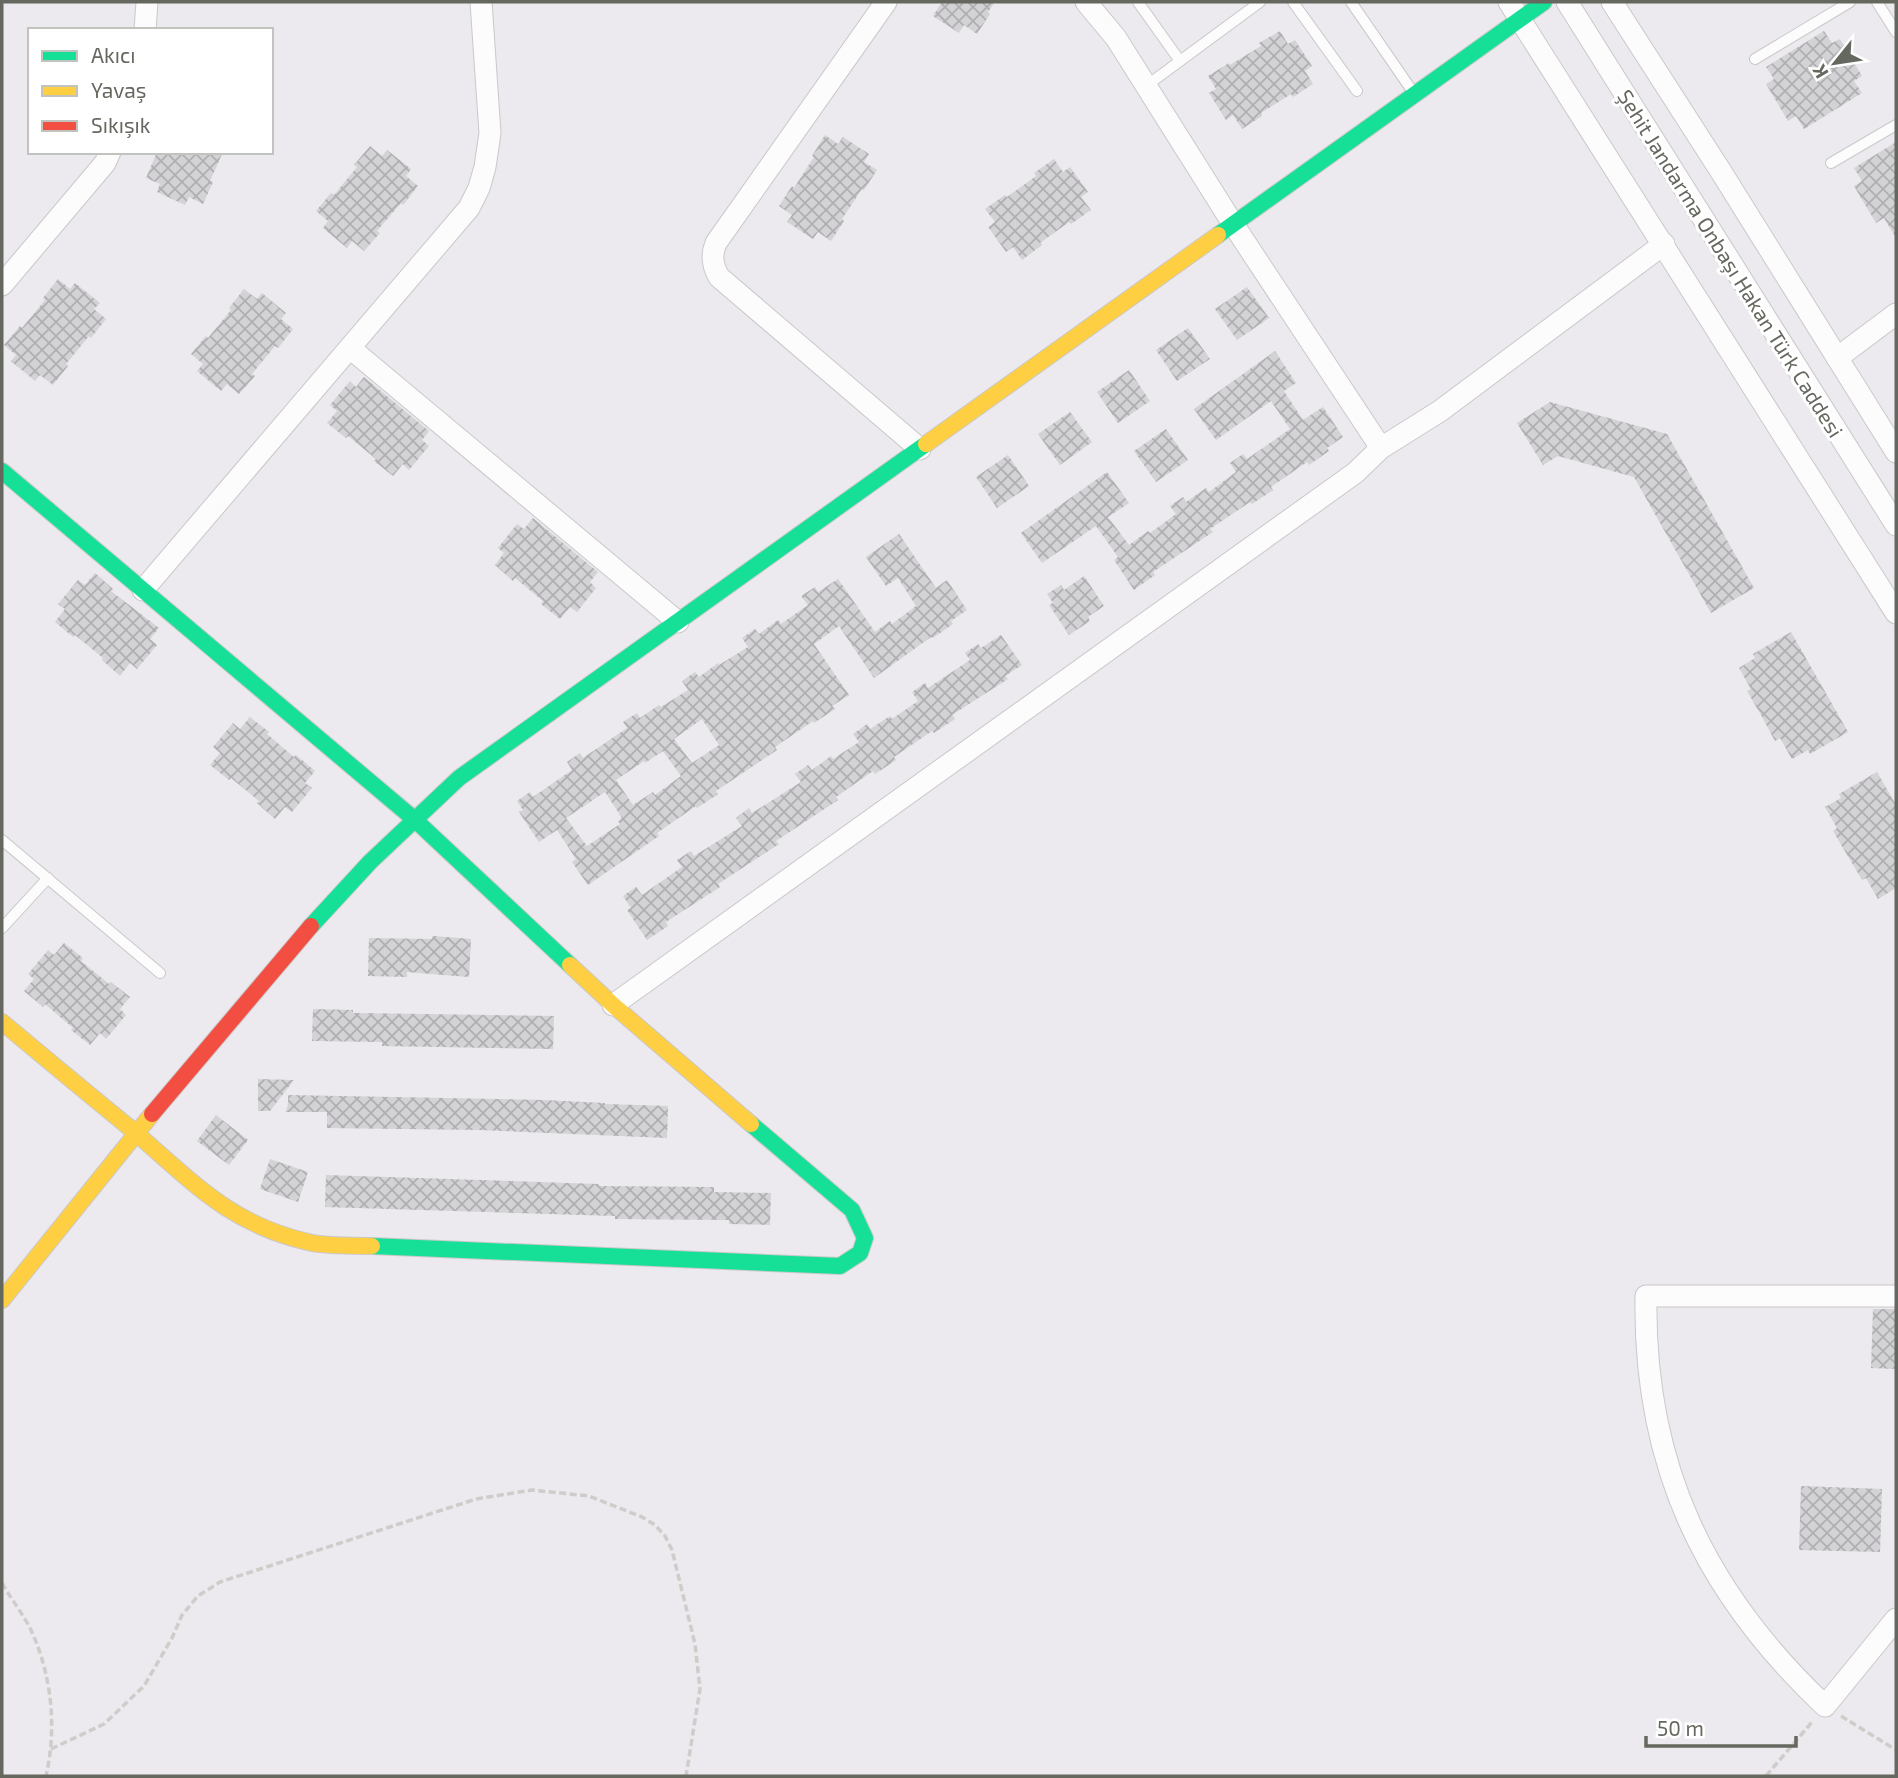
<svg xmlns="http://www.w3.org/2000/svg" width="1898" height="1778" font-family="'Exo 2',sans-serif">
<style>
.building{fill:url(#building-cross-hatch);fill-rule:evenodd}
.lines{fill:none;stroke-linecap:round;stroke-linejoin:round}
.lane-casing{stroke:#c9c9c9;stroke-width:12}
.street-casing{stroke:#c9c9c9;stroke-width:23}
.fast-casing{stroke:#c9c9c9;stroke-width:18}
.slow-casing{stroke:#c9c9c9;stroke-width:18}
.jam-casing{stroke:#c9c9c9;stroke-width:18}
.path{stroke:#d0ccca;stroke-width:3.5;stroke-dasharray:7 3.5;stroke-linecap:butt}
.lane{stroke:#fcfcfd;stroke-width:10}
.street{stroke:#fcfcfd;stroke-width:21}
.fast{stroke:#16e098;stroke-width:16}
.slow{stroke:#ffcf43;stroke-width:16}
.jam{stroke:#f24e42;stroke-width:16}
.labels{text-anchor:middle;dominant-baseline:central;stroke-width:6;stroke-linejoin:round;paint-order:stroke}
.street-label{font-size:21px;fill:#64685e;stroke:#fff}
</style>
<defs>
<pattern id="building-cross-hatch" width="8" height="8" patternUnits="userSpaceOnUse" patternTransform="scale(1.75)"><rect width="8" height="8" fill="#d3d2d5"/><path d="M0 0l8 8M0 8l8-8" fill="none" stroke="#afaeb0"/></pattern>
</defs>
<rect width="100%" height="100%" fill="#ece9ef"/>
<!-- building -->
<g class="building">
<path d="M 942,2 L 995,2 L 988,12 L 990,14 L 977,34 L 964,25 L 959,33 L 933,16 Z"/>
<path d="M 1280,31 L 1288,44 L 1295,40 L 1312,66 L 1305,71 L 1313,84 L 1293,97 L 1291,94 L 1261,113 L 1262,116 L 1242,129 L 1233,115 L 1226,120 L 1209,93 L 1216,89 L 1208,76 L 1229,63 L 1230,65 L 1261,46 L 1259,43 Z"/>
<path d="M 1824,31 L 1832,43 L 1840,39 L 1862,76 L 1854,81 L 1862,93 L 1804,129 L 1796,116 L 1788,121 L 1766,84 L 1774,79 L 1766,67 Z"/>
<path d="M 825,135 L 838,144 L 843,137 L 869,154 L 864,162 L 877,170 L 864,190 L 862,189 L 842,219 L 844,221 L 831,241 L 818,232 L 813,239 L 787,222 L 792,215 L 779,206 L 792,186 L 794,188 L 814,157 L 812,156 Z"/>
<path d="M 1896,142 L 1896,238 L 1884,218 L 1876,223 L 1854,186 L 1862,181 L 1854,168 Z"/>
<path d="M 370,146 L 382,156 L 387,150 L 411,169 L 406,176 L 418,186 L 403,205 L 401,203 L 377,231 L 380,233 L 364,251 L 352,241 L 347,248 L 323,228 L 328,221 L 316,211 L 331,193 L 334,195 L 357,167 L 354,165 Z"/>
<path d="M 157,152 L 223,152 L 210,181 L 213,182 L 203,204 L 189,197 L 185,205 L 157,192 L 160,184 L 146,178 Z"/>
<path d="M 1054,159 L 1063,172 L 1070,167 L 1088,192 L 1081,197 L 1091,210 L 1071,224 L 1069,222 L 1040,243 L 1042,245 L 1022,260 L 1013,247 L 1006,252 L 988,227 L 995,222 L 985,209 L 1005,195 L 1007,197 L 1036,176 L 1034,173 Z"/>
<path d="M 58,279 L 70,289 L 75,283 L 100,303 L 94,309 L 106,319 L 91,338 L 89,336 L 66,364 L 68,366 L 53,385 L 40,375 L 35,381 L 11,361 L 16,355 L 4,345 L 20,326 L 22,328 L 45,300 L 43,298 Z"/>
<path d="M 1247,287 L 1269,318 L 1237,340 L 1215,309 Z"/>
<path d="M 244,289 L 257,299 L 262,293 L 286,313 L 281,319 L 293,329 L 278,348 L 275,346 L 252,374 L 255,376 L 239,394 L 227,384 L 221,391 L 197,371 L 203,364 L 191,354 L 206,336 L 208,338 L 231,310 L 229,308 Z"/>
<path d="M 1188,328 L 1210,359 L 1177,381 L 1156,350 Z"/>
<path d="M 1275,351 L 1296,383 L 1284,391 L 1303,420 L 1323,407 L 1343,437 L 1327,448 L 1329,451 L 1309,465 L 1307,462 L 1271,487 L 1273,490 L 1252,504 L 1250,502 L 1210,529 L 1213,532 L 1153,572 L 1155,575 L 1134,590 L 1114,560 L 1118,557 L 1096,526 L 1042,563 L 1021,533 L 1107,472 L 1129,503 L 1108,517 L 1129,545 L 1148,531 L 1150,533 L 1176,514 L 1170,506 L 1183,497 L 1186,502 L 1206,488 L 1209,492 L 1236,472 L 1230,463 L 1243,454 L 1247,459 L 1290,429 L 1271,401 L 1216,440 L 1194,409 Z"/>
<path d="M 1129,370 L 1150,401 L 1118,423 L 1097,392 Z"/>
<path d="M 364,377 L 429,431 L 422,440 L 429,446 L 409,470 L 403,464 L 393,476 L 374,461 L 376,459 L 348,436 L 346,438 L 327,423 L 337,411 L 330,405 L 350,381 L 356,387 Z"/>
<path d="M 1550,402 L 1667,434 L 1754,588 L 1711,613 L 1634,477 L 1558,456 L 1543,465 L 1517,423 Z"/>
<path d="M 1070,412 L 1092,442 L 1060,465 L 1038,434 Z"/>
<path d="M 1166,429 L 1188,460 L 1156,482 L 1134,451 Z"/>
<path d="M 1008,455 L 1029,486 L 997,508 L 976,477 Z"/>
<path d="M 533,518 L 598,572 L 590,582 L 596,588 L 577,612 L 570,607 L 560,619 L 541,604 L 543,601 L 515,578 L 513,581 L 495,565 L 504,553 L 498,548 L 517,524 L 524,529 Z"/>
<path d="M 899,534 L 936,588 L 947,580 L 967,610 L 951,621 L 953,624 L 933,638 L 931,637 L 874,678 L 839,626 L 814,644 L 849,695 L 832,706 L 835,709 L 814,723 L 813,721 L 775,747 L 777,750 L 716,791 L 718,794 L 697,808 L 696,806 L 657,833 L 659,836 L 588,885 L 572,862 L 576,859 L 557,830 L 539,842 L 519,812 L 523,810 L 517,801 L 530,792 L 533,797 L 572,770 L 567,762 L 580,753 L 583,758 L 627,728 L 623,722 L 637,713 L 640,718 L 659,705 L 661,707 L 688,690 L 682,681 L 695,672 L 699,677 L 718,663 L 719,665 L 748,647 L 742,638 L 755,629 L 759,634 L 778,620 L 781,624 L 808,605 L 801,596 L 815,587 L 818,592 L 838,579 L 875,632 L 890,621 L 892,624 L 916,606 L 898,578 L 886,586 L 866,557 ZM 702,719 L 719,745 L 692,763 L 674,739 ZM 663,751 L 681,776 L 655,795 L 653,792 L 633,805 L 616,780 L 644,761 L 645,763 ZM 605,792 L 622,818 L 618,821 L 620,824 L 587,846 L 566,818 Z"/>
<path d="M 95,573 L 113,589 L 111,591 L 159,628 L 150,639 L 157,645 L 137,669 L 130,663 L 120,676 L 102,660 L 103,658 L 75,635 L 73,637 L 55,622 L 65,609 L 58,604 L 78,580 L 85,585 Z"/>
<path d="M 1084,576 L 1104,606 L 1088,617 L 1090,621 L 1069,635 L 1049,605 L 1053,603 L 1047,594 L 1061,585 L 1064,590 Z"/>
<path d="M 1791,632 L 1848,732 L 1810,754 L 1808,750 L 1792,759 L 1780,738 L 1775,741 L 1761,715 L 1747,691 L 1751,689 L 1739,668 L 1755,658 L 1753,654 Z"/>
<path d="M 1001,635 L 1022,665 L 1005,676 L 1008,679 L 952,715 L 955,719 L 934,733 L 932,731 L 894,757 L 896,760 L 875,774 L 873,771 L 836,797 L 838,800 L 776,841 L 779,844 L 718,884 L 720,887 L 666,922 L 668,926 L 647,940 L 627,910 L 631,908 L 623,896 L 636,887 L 642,895 L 682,867 L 677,860 L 691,851 L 694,856 L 742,826 L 736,818 L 749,808 L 752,813 L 801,782 L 795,774 L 808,765 L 812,770 L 831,756 L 833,759 L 859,742 L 853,734 L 867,724 L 870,729 L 890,716 L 892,719 L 918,701 L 912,692 L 925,683 L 928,688 L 970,660 L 965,653 L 978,644 L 981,648 Z"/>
<path d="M 250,717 L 269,732 L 267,734 L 294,757 L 296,755 L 315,771 L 305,783 L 312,788 L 292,812 L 285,807 L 275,819 L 257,803 L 259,801 L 231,778 L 229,780 L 210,765 L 220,753 L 213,747 L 233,723 L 240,729 Z"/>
<path d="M 1877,772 L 1896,805 L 1896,888 L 1878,899 L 1866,878 L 1862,880 L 1833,831 L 1837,828 L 1825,807 L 1841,798 L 1839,794 Z"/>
<path d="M 433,936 L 471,939 L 469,977 L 407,972 L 407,977 L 368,976 L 369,938 L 432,939 Z"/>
<path d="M 64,943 L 83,958 L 81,961 L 109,984 L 111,982 L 130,997 L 120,1009 L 126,1015 L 106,1039 L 100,1033 L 90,1045 L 71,1030 L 73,1028 L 45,1004 L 43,1007 L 24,991 L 34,979 L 28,974 L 48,950 L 54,955 Z"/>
<path d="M 313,1009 L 353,1010 L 353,1013 L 554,1016 L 553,1049 L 382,1046 L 382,1042 L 312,1041 Z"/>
<path d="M 258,1079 L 294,1080 L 270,1111 L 258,1111 Z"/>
<path d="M 288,1095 L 543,1100 L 605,1103 L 605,1104 L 668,1106 L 667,1138 L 480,1130 L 327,1128 L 327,1112 L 286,1112 L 288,1104 Z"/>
<path d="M 216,1115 L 248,1140 L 229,1165 L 197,1141 Z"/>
<path d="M 270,1159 L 308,1172 L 298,1202 L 260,1189 Z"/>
<path d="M 326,1175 L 599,1184 L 599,1186 L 714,1187 L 714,1192 L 771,1193 L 770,1225 L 729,1224 L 729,1220 L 615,1219 L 615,1216 L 325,1207 Z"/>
<path d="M 1873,1309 L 1896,1309 L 1896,1369 L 1871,1368 Z"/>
<path d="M 1801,1486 L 1882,1489 L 1880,1552 L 1799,1550 Z"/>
</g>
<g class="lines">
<!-- lane casing -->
<g class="lane-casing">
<g id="lane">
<path d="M 1138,2 L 1180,61"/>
<path d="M 1293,2 L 1357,91"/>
<path d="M 1351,2 L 1413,92"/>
<path d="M 1877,2 L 1896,32"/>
<path d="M 1755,59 L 1850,2"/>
<path d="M 1146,86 L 1260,2"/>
<path d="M 1831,163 L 1896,125"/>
<path d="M 2,840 L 160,973"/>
<path d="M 2,928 L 48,878"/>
</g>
</g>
<!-- street casing -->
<g class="street-casing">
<g id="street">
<path d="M 886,2 L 716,243 C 711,255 712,265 719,277 L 920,449"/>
<path d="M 1086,2 L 1116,38 L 1233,224 L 1381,448"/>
<path d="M 1509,2 L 1896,613"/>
<path d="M 1567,2 L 1896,525"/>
<path d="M 1612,2 L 1720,170 L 1896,452"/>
<path d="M 145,30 L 147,2"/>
<path d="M 2,285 L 105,163 L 110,152"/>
<path d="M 350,348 L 678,622"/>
<path d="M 1837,358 L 1896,314"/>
<path d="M 143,590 L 469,208 L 479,188 L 485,167 L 490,133 L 481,2"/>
<path d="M 613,1005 L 1355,473 L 1381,448 L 1440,411 L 1664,244"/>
<path d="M 1896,1296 L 1646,1296 C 1643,1464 1704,1592 1825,1706 L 1896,1619"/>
</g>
</g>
<!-- fast casing -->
<g class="fast-casing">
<g id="fast">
<path d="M 1218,235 L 1544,2"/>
<path d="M 2,471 L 414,819 L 570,965"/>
<path d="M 311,926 L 370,862 L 459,778 L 926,444"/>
<path d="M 372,1246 L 840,1266 L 860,1253 L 865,1238 L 852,1210 L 751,1124"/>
</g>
</g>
<!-- slow casing -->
<g class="slow-casing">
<g id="slow">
<path d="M 926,444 L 1218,235"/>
<path d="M 570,965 L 613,1005 L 751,1124"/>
<path d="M 2,1022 C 45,1058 87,1093 130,1128 C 190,1179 228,1224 308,1242 C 328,1247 352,1245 372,1246"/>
<path d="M 2,1300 L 152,1114"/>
</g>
</g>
<!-- jam casing -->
<g class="jam-casing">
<path id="jam" d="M 152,1114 L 311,926"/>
</g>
<!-- path -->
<g class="path">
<path d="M 2,1583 C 11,1599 23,1614 31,1630 C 52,1676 57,1728 46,1776"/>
<path d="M 1841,1716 L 1896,1750"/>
<path d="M 51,1749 L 104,1724 L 144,1686 L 172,1638 L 182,1615 L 198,1596 L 220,1582 L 476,1499 L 532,1490 L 589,1496 L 642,1517 L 655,1525 L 665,1536 L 672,1550 L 695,1644 L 700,1689 L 686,1776"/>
<path d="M 1766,1776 L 1812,1722"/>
</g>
<!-- lane -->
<use href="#lane" class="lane"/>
<!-- street -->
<use href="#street" class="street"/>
<!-- fast -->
<use href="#fast" class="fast"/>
<!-- slow -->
<use href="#slow" class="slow"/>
<!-- jam -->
<use href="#jam" class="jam"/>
</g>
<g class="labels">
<!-- street labels -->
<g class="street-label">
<text transform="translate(1731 263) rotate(58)">Şehit Jandarma Onbaşı Hakan Türk Caddesi</text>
</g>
</g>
<!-- border -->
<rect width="1898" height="1778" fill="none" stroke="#64685e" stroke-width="7"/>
<!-- legend -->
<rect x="28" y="28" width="245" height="126" fill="#ffffff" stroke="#c1c3bf" stroke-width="2"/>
<rect x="42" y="51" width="35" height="10" fill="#16e098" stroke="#c1c3bf" stroke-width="2"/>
<text x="91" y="63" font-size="21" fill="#64685e">Akıcı</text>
<rect x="42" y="86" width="35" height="10" fill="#ffcf43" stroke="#c1c3bf" stroke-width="2"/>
<text x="91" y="98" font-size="21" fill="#64685e">Yavaş</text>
<rect x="42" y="121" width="35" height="10" fill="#f24e42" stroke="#c1c3bf" stroke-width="2"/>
<text x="91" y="133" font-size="21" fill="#64685e">Sıkışık</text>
<!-- north arrow -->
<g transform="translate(1835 63) rotate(240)" stroke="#ffffff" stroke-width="5" paint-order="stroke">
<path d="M0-5L12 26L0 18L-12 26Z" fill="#64685e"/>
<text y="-10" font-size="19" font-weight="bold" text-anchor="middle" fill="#64685e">K</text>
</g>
<!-- scale -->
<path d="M1646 1736v10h150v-10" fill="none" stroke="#64685e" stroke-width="3.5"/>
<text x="1657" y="1736" font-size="21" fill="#64685e" stroke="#ffffff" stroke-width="5" paint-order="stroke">50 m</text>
</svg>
